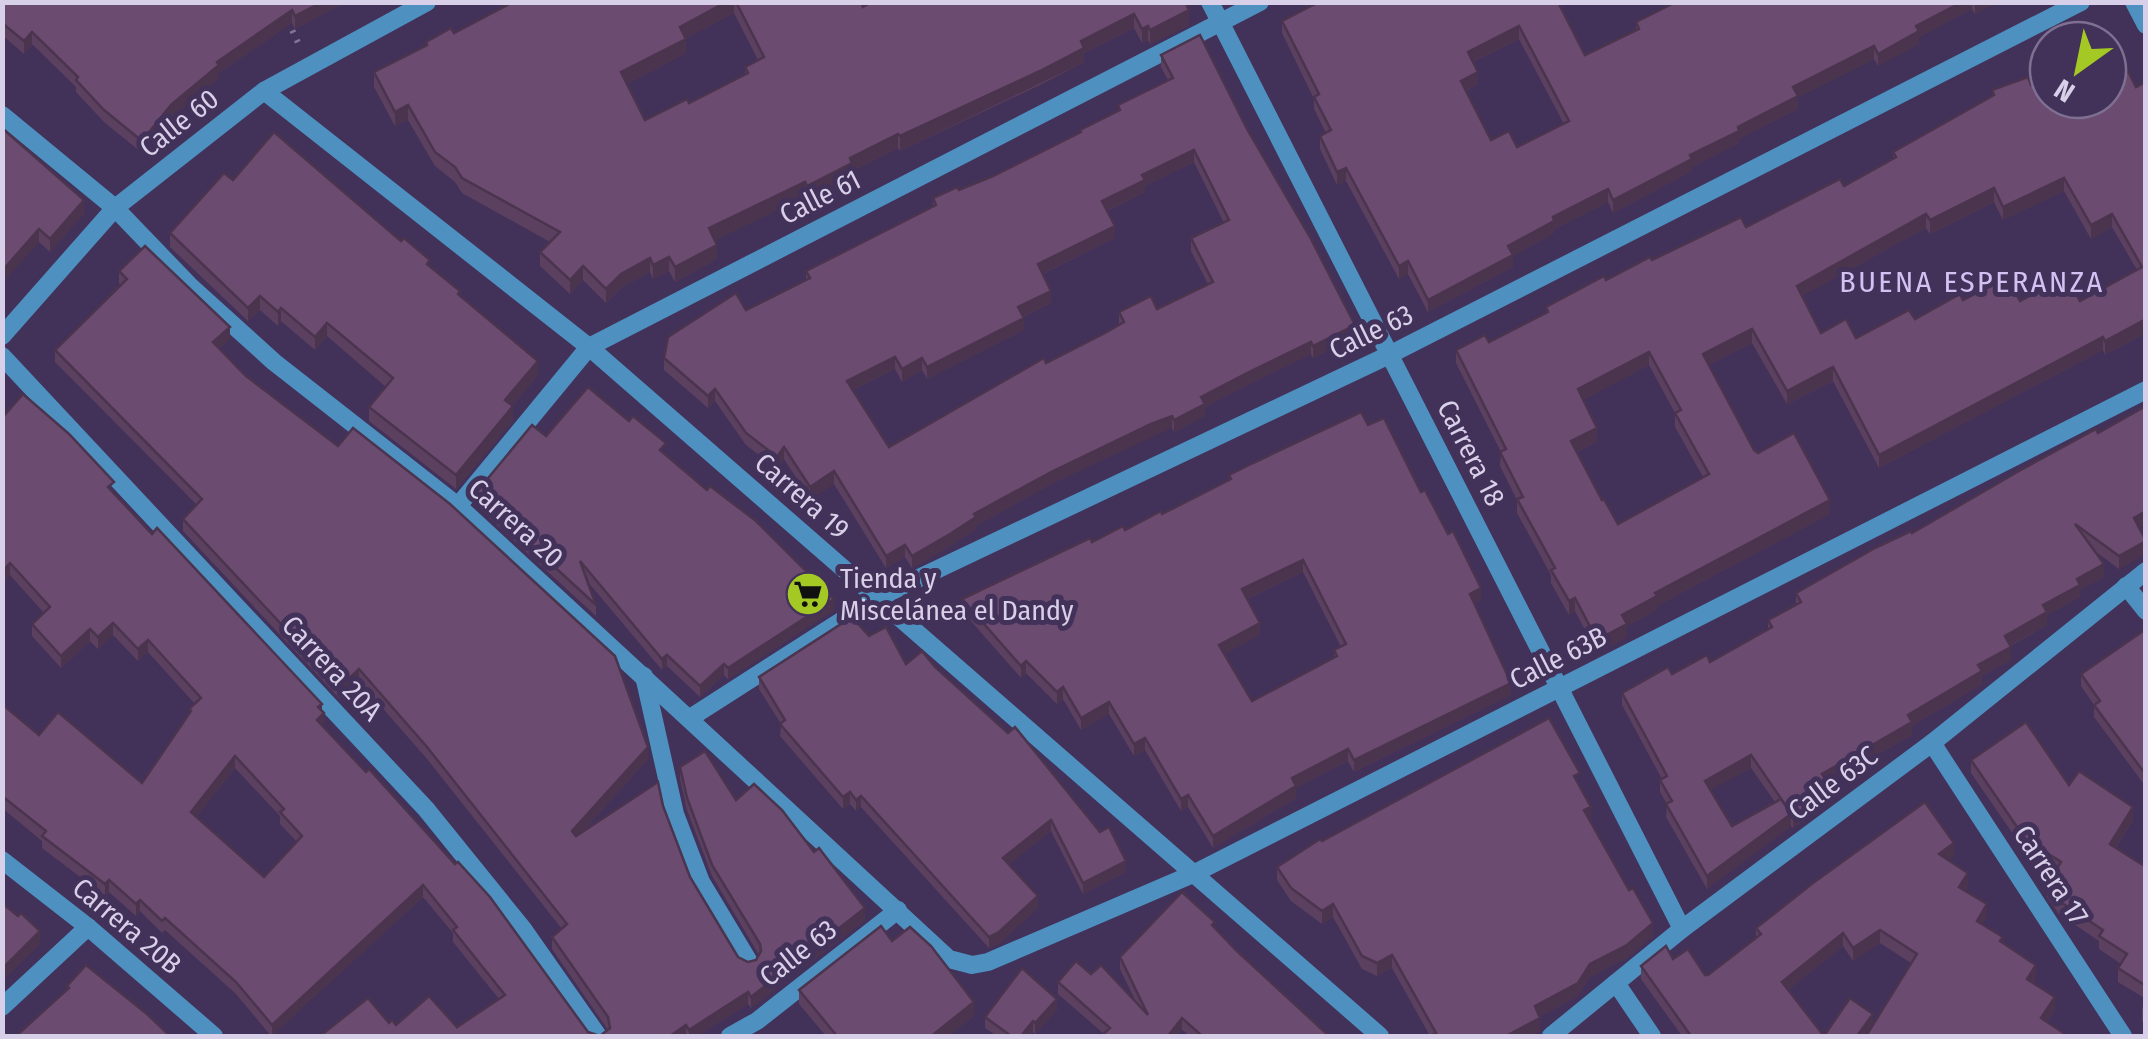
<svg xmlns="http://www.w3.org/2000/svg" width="2148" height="1039" font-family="'Fira Sans Condensed',sans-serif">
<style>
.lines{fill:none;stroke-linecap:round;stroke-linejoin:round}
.path{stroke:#847698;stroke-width:6;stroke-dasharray:2.5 8;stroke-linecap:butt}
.minor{stroke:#4e91c1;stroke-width:18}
.wall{fill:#5c4060;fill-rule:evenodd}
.shaded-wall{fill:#4b344e}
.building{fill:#6b4b70;stroke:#4b344e;stroke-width:2.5;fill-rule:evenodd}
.labels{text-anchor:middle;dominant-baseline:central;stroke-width:10;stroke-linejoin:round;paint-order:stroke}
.street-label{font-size:28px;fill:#d8cfe8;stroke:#423159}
.poi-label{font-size:28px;fill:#d8cfe8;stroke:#423159;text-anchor:start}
.neighbourhood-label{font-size:30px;letter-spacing:2.5px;fill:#d4c1f3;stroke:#423159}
</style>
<rect width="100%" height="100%" fill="#423159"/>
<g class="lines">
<!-- path -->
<path class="path" d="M 279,2 L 300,47"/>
<!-- minor -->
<g class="minor">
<path d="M 1210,2 L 1682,929"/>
<path d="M 2134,2 L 2146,25"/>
<path d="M 264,91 L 589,347 L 1380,1036"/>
<path d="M 2,115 L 115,208 L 191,287 L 274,362 L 458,506 L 949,959 L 972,965 L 988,962 L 1193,874 L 2146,390"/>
<path d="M 2,336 L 115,208 L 264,91 L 427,2"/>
<path d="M 2,356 L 426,809 L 523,929 L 598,1036"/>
<path d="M 458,506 L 589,347 L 1260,2"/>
<path d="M 2126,586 L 2146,611"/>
<path d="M 644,676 L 675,814 L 701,882 L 749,962"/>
<path d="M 690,718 L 877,598 L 1389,355 L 2081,2"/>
<path d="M 1932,743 L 2123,1036"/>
<path d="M 2,860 L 88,927 L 214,1036"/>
<path d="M 1616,983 L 1652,1036"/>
<path d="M 2,1007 L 88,927"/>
<path d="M 730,1036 L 757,1021 L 898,910"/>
<path d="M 1551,1036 L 1682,929 L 1932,743 L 2146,571"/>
</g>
</g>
<!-- wall -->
<g class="wall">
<path d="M 2,2 L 346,2 L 295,29 L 292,23 L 219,73 L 219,78 L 171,118 L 142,153 L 104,122 L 76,92 L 76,87 L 32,44 L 24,54 L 2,35 Z"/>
<path d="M 513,2 L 861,2 L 863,7 L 1185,2 L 1189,25 L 1150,44 L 1148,40 L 1142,43 L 1134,28 L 1084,53 L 1084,62 L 1040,85 L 900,151 L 898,148 L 852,171 L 852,177 L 807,201 L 805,197 L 715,240 L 717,259 L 675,282 L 669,271 L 653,279 L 650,272 L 621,288 L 606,303 L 583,280 L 570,294 L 540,266 L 540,252 L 550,242 L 462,193 L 455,182 L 435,166 L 408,120 L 395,126 L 374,87 L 374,72 L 426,46 L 426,42 L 454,33 ZM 734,13 L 758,60 L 745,67 L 745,74 L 689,103 L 645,120 L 627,84 L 686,53 L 686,38 Z"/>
<path d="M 1558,2 L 1585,55 L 1636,31 L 1636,22 L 1674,2 L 1998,2 L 1975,14 L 1972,9 L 1919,37 L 1919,44 L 1878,66 L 1874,59 L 1798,97 L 1798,109 L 1739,139 L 1739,143 L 1692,167 L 1692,171 L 1613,213 L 1608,202 L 1554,229 L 1554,233 L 1513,256 L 1513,267 L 1428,312 L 1408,274 L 1399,279 L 1346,181 L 1337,185 L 1320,149 L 1320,136 L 1326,133 L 1314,109 L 1314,99 L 1282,33 L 1282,21 ZM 1519,39 L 1564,124 L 1517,147 L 1491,140 L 1466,91 L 1478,84 L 1473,62 Z"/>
<path d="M 1161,55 L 1247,129 L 1355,337 L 1313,358 L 1311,354 L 1249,384 L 1205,407 L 1205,416 L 1174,432 L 1172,428 L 1151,437 L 1051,484 L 976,526 L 976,529 L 950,546 L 912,568 L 905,557 L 886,568 L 834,484 L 810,499 L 784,459 L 777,469 L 746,445 L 715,401 L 708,408 L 664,370 L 664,358 L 746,310 L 806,280 L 806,271 L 933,207 L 933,198 L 959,190 L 993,176 L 1080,133 L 1080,130 L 1118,111 L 1118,105 L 1168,80 L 1161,67 ZM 1194,162 L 1224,223 L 1191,238 L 1191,251 L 1208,284 L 1157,309 L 1119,312 L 1119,324 L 1105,333 L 889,447 L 853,390 L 895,369 L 902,382 L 922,370 L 927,379 L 1024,330 L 1023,317 L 1051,303 L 1043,274 L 1115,238 L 1107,211 L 1145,192 L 1145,186 Z"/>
<path d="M 2031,85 L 2136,87 L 2146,333 L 2105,355 L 2103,350 L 1879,468 L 1833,381 L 1787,404 L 1752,343 L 1709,365 L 1754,450 L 1830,514 L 1657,606 L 1657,610 L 1627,626 L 1627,637 L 1597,653 L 1575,611 L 1569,615 L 1551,583 L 1551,575 L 1517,513 L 1517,500 L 1500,466 L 1501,452 L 1456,363 L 1456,350 L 1489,342 L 1546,313 L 1546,307 L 1652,260 L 1746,227 L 1844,186 L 1893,159 L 1893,152 L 1992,96 L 1992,90 ZM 2064,191 L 2091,239 L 2112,227 L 2137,270 L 2080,301 L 1963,300 L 1915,319 L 1856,338 L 1821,333 L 1802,296 L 1926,228 L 1930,234 L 1994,202 L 2003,220 ZM 1649,365 L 1675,413 L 1675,427 L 1703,477 L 1618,524 L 1602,500 L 1577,452 L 1597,442 L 1583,400 Z"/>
<path d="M 2,128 L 84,213 L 50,252 L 39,242 Z"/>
<path d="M 233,180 L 430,266 L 538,375 L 512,406 L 513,420 L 456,489 L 369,421 L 369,407 L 386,387 L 327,336 L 315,350 L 281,321 L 278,326 L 260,310 L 248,321 L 170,247 L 170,233 Z"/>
<path d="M 119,271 L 230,339 L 219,348 L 246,376 L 648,759 L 582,832 L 663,806 L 690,877 L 738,957 L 748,962 L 756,960 L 759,955 L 712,876 L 687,810 L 680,779 L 680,767 L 736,800 L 865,920 L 751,1008 L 748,1004 L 697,1036 L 320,1036 L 389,1023 L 457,1027 L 499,999 L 453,942 L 453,933 L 423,897 L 271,1036 L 236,994 L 165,930 L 162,933 L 140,911 L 136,916 L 109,892 L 105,896 L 42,848 L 42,841 L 2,808 L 2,704 L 39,735 L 142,783 L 189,714 L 189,709 L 195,704 L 148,652 L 138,661 L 113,635 L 98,649 L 90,641 L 61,668 L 32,636 L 32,624 L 44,613 L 10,575 L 2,584 L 2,418 L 114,493 L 322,710 L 324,725 L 323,726 L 588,1032 L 600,1036 L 608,1030 L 552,949 L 552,937 L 562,929 L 427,759 L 359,681 L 340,699 L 183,531 L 183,519 L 197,505 L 55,362 L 55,350 L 121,285 L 119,283 ZM 235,768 L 280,816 L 280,824 L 297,842 L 264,877 L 196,817 Z"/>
<path d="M 2146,406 L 2146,524 L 2139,527 L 2119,569 L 2096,552 L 2104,577 L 2080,590 L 2080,597 L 2047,615 L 2047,625 L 2010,646 L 2011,660 L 1982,676 L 1982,684 L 1912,726 L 1912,735 L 1828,783 L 1832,802 L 1793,828 L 1791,826 L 1707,889 L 1666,817 L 1667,804 L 1660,792 L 1660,780 L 1662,779 L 1622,705 L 1622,693 L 1710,662 L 1768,630 L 1768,620 L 1796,605 L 1796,593 L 1912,533 ZM 1751,768 L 1775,802 L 1732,826 L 1710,790 Z"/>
<path d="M 1368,425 L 1421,492 L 1481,600 L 1475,603 L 1511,695 L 1354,772 L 1348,761 L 1296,788 L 1296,798 L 1213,848 L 1188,807 L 1181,811 L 1145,750 L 1134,756 L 1109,714 L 1081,730 L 1063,699 L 1057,704 L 1026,673 L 1021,678 L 962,611 L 962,599 L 1092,542 L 1162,514 L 1229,481 L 1229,475 ZM 1303,572 L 1341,647 L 1334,650 L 1334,657 L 1252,701 L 1224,654 L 1260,635 L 1247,599 Z"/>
<path d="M 546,436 L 666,455 L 834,610 L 728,679 L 724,675 L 700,697 L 667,666 L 662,670 L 587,581 L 596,605 L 596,616 L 475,505 L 475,494 Z"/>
<path d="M 2146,629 L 2146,787 L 2094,717 L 2094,705 L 2081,686 L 2081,674 Z"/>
<path d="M 869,636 L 906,664 L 935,667 L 1126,872 L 1083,894 L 1051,831 L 1009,864 L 1038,908 L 999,944 L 989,948 L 861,807 L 856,811 L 850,804 L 843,809 L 780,736 L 781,724 L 759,689 L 759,677 Z"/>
<path d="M 1971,760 L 2069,785 L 2133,820 L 2116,848 L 2146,867 L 2146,999 L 2118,982 L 2118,968 L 2121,964 L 2099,949 L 2099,941 L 2059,914 L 2047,897 L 2047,884 L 2055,872 L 2026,853 L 1971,773 Z"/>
<path d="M 1580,786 L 1591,820 L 1590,820 L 1653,936 L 1627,958 L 1590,977 L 1578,996 L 1539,1017 L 1540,1031 L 1530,1036 L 1430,1036 L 1392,968 L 1377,976 L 1362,969 L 1333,917 L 1322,924 L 1291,901 L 1277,880 L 1277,867 L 1322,841 Z"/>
<path d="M 1954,856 L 1948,860 L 1968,886 L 1965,891 L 1987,917 L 1982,924 L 2036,978 L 2033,983 L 2055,1010 L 2047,1022 L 2068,1036 L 1682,1036 L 1641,979 L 1641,966 L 1673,959 L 1705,975 L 1708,975 L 1756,937 L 1756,928 ZM 1880,943 L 1911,963 L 1873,1024 L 1824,1036 L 1788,990 L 1843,946 L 1853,961 Z"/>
<path d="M 1215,929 L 1328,1036 L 1190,1036 L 1182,1030 L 1177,1036 L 1101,1036 L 1104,1034 L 1058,994 L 1058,982 L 1136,1002 L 1120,969 L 1120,957 Z"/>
<path d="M 892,941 L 974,1016 L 948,1036 L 826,1036 L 799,1004 L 799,990 Z"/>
<path d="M 2146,1002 L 2146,1024 L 2142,1021 L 2142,1008 Z"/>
<path d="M 1057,1010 L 1035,1034 L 1033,1032 L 1029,1036 L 997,1036 L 985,1028 L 985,1017 Z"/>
</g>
<!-- shaded-wall -->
<g class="shaded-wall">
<path d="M 322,2 L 346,2 L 295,29 L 295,16 Z"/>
<path d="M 726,2 L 734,2 L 734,13 L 680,41 L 680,27 Z"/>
<path d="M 1962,2 L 1972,2 L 1972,9 L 1919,37 L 1919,44 L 1878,66 L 1878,54 L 1916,26 Z"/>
<path d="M 1975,2 L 1998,2 L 1975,14 Z"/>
<path d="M 292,10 L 292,23 L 219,73 L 219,78 L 171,118 L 142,153 L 142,141 L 171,105 L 217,62 Z"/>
<path d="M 1189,10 L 1189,25 L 1150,44 L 1150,30 Z"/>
<path d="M 1134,14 L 1134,28 L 1084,53 L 1084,62 L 900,151 L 900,136 Z"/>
<path d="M 1148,26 L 1148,40 L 1142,43 L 1142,29 Z"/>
<path d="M 1519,26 L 1519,39 L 1468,64 L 1468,52 Z"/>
<path d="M 32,32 L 32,44 L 24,54 L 24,41 Z"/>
<path d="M 686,39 L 686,53 L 621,87 L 621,72 Z"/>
<path d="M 1874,46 L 1874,59 L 1798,97 L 1798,109 L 1739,139 L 1739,143 L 1692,167 L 1692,171 L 1613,213 L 1613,200 L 1738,127 L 1793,87 Z"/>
<path d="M 1478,72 L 1478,84 L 1461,93 L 1461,81 Z"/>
<path d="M 408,105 L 408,120 L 395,126 L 395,112 Z"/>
<path d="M 898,134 L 898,148 L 852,171 L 852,177 L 807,201 L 807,186 L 850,158 Z"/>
<path d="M 1194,150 L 1194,162 L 1145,186 L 1145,192 L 1102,213 L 1102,201 L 1142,175 Z"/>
<path d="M 1346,168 L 1346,181 L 1337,185 L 1337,172 Z"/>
<path d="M 2064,178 L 2064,191 L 2003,220 L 2003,207 Z"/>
<path d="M 805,182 L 805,197 L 709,243 L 709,228 Z"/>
<path d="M 1994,188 L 1994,202 L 1930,234 L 1930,220 Z"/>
<path d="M 1608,189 L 1608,202 L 1554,229 L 1554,233 L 1513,256 L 1513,267 L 1428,312 L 1428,300 L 1553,217 Z"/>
<path d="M 84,200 L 84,213 L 50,252 L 50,239 Z"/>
<path d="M 1926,214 L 1926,228 L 1797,299 L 1797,286 Z"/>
<path d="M 2112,214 L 2112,227 L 2091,239 L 2091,225 Z"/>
<path d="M 1115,226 L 1115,238 L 1038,276 L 1038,264 Z"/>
<path d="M 39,229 L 39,242 L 2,284 L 2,271 Z"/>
<path d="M 717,245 L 717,259 L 675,282 L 675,267 Z"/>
<path d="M 669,257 L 669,271 L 653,279 L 653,265 Z"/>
<path d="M 650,258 L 650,272 L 621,288 L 606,303 L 606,289 L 621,274 Z"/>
<path d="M 1408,261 L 1408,274 L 1399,279 L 1399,266 Z"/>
<path d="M 583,266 L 583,280 L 570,294 L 570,280 Z"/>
<path d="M 1051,291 L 1051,303 L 1018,319 L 1018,307 Z"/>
<path d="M 260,296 L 260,310 L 248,321 L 248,308 Z"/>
<path d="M 281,308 L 281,321 L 278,326 L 278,312 Z"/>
<path d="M 1024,318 L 1024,330 L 927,379 L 927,367 Z"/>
<path d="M 2146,319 L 2146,333 L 2105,355 L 2105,341 Z"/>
<path d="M 327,323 L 327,336 L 315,350 L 315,337 Z"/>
<path d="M 1355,325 L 1355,337 L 1313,358 L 1313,346 Z"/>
<path d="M 230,327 L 230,339 L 213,354 L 213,342 Z"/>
<path d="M 1752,329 L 1752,343 L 1703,368 L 1703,354 Z"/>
<path d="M 2103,337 L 2103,350 L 1879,468 L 1879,455 Z"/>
<path d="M 1311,342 L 1311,354 L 1205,407 L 1205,416 L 1174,432 L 1174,420 L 1201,397 Z"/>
<path d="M 1649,352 L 1649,365 L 1578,403 L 1578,389 Z"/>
<path d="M 895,357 L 895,369 L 847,393 L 847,381 Z"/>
<path d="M 922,358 L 922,370 L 902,382 L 902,369 Z"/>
<path d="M 538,361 L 538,375 L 505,414 L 505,400 Z"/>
<path d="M 1833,367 L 1833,381 L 1787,404 L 1787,391 Z"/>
<path d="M 715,389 L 715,401 L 708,408 L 708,396 Z"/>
<path d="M 513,406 L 513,420 L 456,489 L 456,475 Z"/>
<path d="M 1172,416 L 1172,428 L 1051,484 L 976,526 L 976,529 L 950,546 L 912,568 L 912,556 L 974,514 L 1051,472 Z"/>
<path d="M 1597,428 L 1597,442 L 1571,455 L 1571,441 Z"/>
<path d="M 784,447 L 784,459 L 777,469 L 777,457 Z"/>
<path d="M 834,471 L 834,484 L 810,499 L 810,487 Z"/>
<path d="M 1830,500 L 1830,514 L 1657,606 L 1657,610 L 1627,626 L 1627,637 L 1597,653 L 1597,640 L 1622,615 L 1655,593 Z"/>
<path d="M 2146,511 L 2146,524 L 2134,530 L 2134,518 Z"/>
<path d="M 2146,541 L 2146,554 L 2119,569 L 2119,556 Z"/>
<path d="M 905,545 L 905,557 L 886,568 L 886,556 Z"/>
<path d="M 1303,560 L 1303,572 L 1242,601 L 1242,589 Z"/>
<path d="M 10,563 L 10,575 L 2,584 L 2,572 Z"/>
<path d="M 2104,564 L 2104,577 L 2080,590 L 2080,597 L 2047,615 L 2047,625 L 2005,648 L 2005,636 L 2077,579 Z"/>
<path d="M 1481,588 L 1481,600 L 1470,606 L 1470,594 Z"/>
<path d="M 1575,598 L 1575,611 L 1569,615 L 1569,601 Z"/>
<path d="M 834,599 L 834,610 L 728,679 L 728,668 Z"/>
<path d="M 113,623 L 113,635 L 98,649 L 98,637 Z"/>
<path d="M 1260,623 L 1260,635 L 1219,657 L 1219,645 Z"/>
<path d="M 90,629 L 90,641 L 61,668 L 61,656 Z"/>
<path d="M 148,640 L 148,652 L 138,661 L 138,649 Z"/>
<path d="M 2011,647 L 2011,660 L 1982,676 L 1982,684 L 1912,726 L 1912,735 L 1822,786 L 1822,774 L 1978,665 Z"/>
<path d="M 667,655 L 667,666 L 662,670 L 662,659 Z"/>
<path d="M 1026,661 L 1026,673 L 1021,678 L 1021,666 Z"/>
<path d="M 724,664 L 724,675 L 700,697 L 700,686 Z"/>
<path d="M 359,669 L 359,681 L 340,699 L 340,687 Z"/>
<path d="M 1511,683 L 1511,695 L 1354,772 L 1354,760 Z"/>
<path d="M 1063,687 L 1063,699 L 1057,704 L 1057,692 Z"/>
<path d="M 1109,702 L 1109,714 L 1081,730 L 1081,718 Z"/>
<path d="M 322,704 L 322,716 L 324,713 L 324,725 L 317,732 L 318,707 Z"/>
<path d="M 1145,738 L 1145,750 L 1134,756 L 1134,744 Z"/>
<path d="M 648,747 L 648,759 L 572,843 L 572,831 Z"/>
<path d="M 1348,749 L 1348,761 L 1296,788 L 1296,798 L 1213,848 L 1213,836 L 1292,778 Z"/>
<path d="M 1751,755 L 1751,768 L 1705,793 L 1705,781 Z"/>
<path d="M 235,756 L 235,768 L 191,824 L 191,812 Z"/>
<path d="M 1832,789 L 1832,802 L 1793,828 L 1793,816 Z"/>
<path d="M 850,792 L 850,804 L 843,809 L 843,797 Z"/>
<path d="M 1188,795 L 1188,807 L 1181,811 L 1181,799 Z"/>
<path d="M 861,796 L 861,807 L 856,811 L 856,800 Z"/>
<path d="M 1591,807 L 1591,820 L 1584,824 L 1584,810 Z"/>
<path d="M 2133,807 L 2133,820 L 2110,857 L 2110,844 Z"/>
<path d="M 1791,814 L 1791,827 L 1707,889 L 1707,876 Z"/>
<path d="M 1051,820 L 1051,831 L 1003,869 L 1003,858 Z"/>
<path d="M 1954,843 L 1954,856 L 1939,866 L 1939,854 Z"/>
<path d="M 1126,861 L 1126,872 L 1083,894 L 1083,883 Z"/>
<path d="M 1968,873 L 1968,886 L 1959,900 L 1959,887 Z"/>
<path d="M 109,880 L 109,892 L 105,896 L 105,884 Z"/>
<path d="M 423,885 L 423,897 L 272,1036 L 272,1025 Z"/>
<path d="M 1038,896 L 1038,908 L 999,944 L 989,948 L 989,937 Z"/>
<path d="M 140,900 L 140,911 L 136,916 L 136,904 Z"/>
<path d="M 1333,904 L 1333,917 L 1322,924 L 1322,911 Z"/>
<path d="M 1987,904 L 1987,917 L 1977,934 L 1977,921 Z"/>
<path d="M 865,908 L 865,920 L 751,1008 L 751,997 Z"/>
<path d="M 1653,923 L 1653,936 L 1627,958 L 1590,977 L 1578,996 L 1535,1019 L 1535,1006 L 1590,964 Z"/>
<path d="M 1880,930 L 1880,943 L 1853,961 L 1853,948 Z"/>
<path d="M 40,931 L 40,944 L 2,981 L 2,969 Z"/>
<path d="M 1843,933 L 1843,946 L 1782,995 L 1782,982 Z"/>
<path d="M 1392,955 L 1392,968 L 1377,976 L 1377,963 Z"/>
<path d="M 2036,965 L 2036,978 L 2027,992 L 2027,979 Z"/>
<path d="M 748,992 L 748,1004 L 697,1036 L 689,1036 L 689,1030 Z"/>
<path d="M 2055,997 L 2055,1010 L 2041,1030 L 2041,1018 Z"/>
<path d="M 1057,999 L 1057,1010 L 1035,1034 L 1035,1023 Z"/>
<path d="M 974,1002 L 974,1016 L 948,1036 L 934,1036 L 934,1034 Z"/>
<path d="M 1873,1014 L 1873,1027 L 1866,1036 L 1857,1036 Z"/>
<path d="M 1182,1018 L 1182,1030 L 1177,1036 L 1168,1036 Z"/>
<path d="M 1540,1018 L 1540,1031 L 1530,1036 L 1506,1036 Z"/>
<path d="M 1033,1021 L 1033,1032 L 1029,1036 L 1021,1036 Z"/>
<path d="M 686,1025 L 686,1036 L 670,1036 Z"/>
</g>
<!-- building -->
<g class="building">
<path d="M 2,2 L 322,2 L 295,16 L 292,10 L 217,62 L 219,65 L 171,105 L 142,141 L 104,110 L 76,80 L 78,77 L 32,32 L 24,41 L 2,23 Z"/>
<path d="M 513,2 L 726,2 L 680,27 L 686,39 L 621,72 L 645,120 L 687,99 L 689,103 L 748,73 L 745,67 L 764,57 L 736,2 L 861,2 L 863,7 L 871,2 L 1185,2 L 1189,10 L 1150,30 L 1148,26 L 1142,29 L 1134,14 L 1081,41 L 1084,48 L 1040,71 L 900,136 L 898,134 L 850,158 L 852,163 L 807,186 L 805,182 L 709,228 L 717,245 L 675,267 L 669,257 L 653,265 L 650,258 L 621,274 L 606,289 L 583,266 L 570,280 L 540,252 L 560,232 L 462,178 L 455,167 L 435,152 L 408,105 L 395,112 L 374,72 L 427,45 L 426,42 L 451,28 L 454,33 Z"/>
<path d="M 1319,2 L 1558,2 L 1585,55 L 1639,29 L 1636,22 L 1676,2 L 1962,2 L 1916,26 L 1919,31 L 1878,54 L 1874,46 L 1793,87 L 1798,96 L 1738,127 L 1739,131 L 1690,155 L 1692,159 L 1613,200 L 1608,189 L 1553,217 L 1554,221 L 1508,246 L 1513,255 L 1428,300 L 1408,261 L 1399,266 L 1346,168 L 1337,172 L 1320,136 L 1331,130 L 1314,97 L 1319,94 L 1282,21 ZM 1519,26 L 1569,121 L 1517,147 L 1509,131 L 1491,140 L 1461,81 L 1478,72 L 1468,52 Z"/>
<path d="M 1200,35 L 1247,129 L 1310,237 L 1355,325 L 1313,346 L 1311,342 L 1249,372 L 1201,397 L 1205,404 L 1174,420 L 1172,416 L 1151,424 L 1051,472 L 974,514 L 976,517 L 950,534 L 912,556 L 905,545 L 886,556 L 834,471 L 810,487 L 784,447 L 777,457 L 746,433 L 715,389 L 708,396 L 664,358 L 668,337 L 736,293 L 746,310 L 810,278 L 806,271 L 936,205 L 933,198 L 957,187 L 959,190 L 993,176 L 1081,132 L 1080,130 L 1120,110 L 1118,105 L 1173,78 L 1161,55 ZM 1194,150 L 1229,220 L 1191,238 L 1213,282 L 1157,309 L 1151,296 L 1119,312 L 1124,322 L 1105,333 L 1046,363 L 1044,358 L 889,447 L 847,381 L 895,357 L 902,369 L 922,358 L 927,367 L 1024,318 L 1018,307 L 1051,291 L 1038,264 L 1115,226 L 1102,201 L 1145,180 L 1142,175 Z"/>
<path d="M 2113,42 L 2136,87 L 2146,82 L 2146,319 L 2105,341 L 2103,337 L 1879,455 L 1833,367 L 1787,391 L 1752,329 L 1703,354 L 1754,450 L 1758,453 L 1794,433 L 1830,500 L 1655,593 L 1657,596 L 1622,615 L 1627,624 L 1597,640 L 1575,598 L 1569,601 L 1551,570 L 1555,568 L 1517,499 L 1523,497 L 1500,452 L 1506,449 L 1456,350 L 1485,335 L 1489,342 L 1548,312 L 1546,307 L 1604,276 L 1606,280 L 1650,257 L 1652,260 L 1741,217 L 1746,227 L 1840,179 L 1844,186 L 1896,157 L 1893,152 L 1994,95 L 1992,90 L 2028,77 L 2031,85 L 2048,76 L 2048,100 L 2108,100 L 2108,45 ZM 2064,178 L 2091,225 L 2112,214 L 2142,267 L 2080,301 L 2066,276 L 2020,301 L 2007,277 L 1963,300 L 1960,294 L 1915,319 L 1909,310 L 1856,338 L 1846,319 L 1821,333 L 1797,286 L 1926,214 L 1930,220 L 1994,188 L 2003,207 ZM 1649,352 L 1681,410 L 1675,413 L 1709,474 L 1618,524 L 1604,499 L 1602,500 L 1571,441 L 1597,428 L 1578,389 Z"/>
<path d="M 2,128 L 84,200 L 50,239 L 39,229 L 2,271 Z"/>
<path d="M 274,132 L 401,241 L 404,238 L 430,260 L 427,264 L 460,291 L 458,294 L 538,361 L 505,400 L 513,406 L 456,475 L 369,407 L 393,378 L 327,323 L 315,337 L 281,308 L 278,312 L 260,296 L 248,308 L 170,233 L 224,173 L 233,180 Z"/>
<path d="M 145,246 L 230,327 L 213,342 L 246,376 L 338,446 L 353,428 L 450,504 L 615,656 L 648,747 L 572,831 L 576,836 L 658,782 L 663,806 L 690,877 L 738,957 L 748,962 L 756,960 L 761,951 L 760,944 L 712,865 L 687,798 L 680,767 L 705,751 L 736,800 L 754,784 L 782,810 L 814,852 L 819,848 L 865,908 L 751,997 L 748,992 L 689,1030 L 686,1025 L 670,1036 L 320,1036 L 368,998 L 389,1023 L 392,1020 L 396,1025 L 429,996 L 457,1027 L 505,995 L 453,930 L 457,927 L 423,885 L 272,1025 L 236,982 L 165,918 L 162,921 L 140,900 L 136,904 L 109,880 L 105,884 L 42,836 L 46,831 L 2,796 L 2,704 L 39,735 L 58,712 L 142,783 L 191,711 L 189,709 L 201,698 L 148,640 L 138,649 L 113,623 L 98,637 L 90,629 L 61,656 L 32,624 L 50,607 L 10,563 L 2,572 L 2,418 L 23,394 L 69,434 L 114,482 L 108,487 L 152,534 L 157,528 L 322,704 L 318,707 L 324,713 L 317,720 L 366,772 L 369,769 L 455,864 L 458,862 L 490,897 L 588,1032 L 600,1036 L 610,1028 L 608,1017 L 552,937 L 567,924 L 427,747 L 359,669 L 340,687 L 183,519 L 202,499 L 55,350 L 127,279 L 119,271 ZM 235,756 L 284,809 L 280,812 L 302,836 L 264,877 L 191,812 Z"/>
<path d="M 588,387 L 629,421 L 633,416 L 666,443 L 660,450 L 707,490 L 710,486 L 756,521 L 834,599 L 728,668 L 724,664 L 700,686 L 667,655 L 662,659 L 580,561 L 596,605 L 475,494 L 532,425 L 546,436 Z"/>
<path d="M 2146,406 L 2146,511 L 2134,518 L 2146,541 L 2119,556 L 2075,524 L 2104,564 L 2077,579 L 2080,585 L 2043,605 L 2047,612 L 2005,636 L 2011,647 L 1978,665 L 1982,671 L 1908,715 L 1912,722 L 1822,774 L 1832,789 L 1793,816 L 1751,755 L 1705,781 L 1732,826 L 1781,799 L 1791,814 L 1707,876 L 1666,804 L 1672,801 L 1660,780 L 1667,776 L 1622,693 L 1668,667 L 1672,674 L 1707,655 L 1710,662 L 1772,627 L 1768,620 L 1801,602 L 1796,593 L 1875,548 L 1911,531 L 1912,533 L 2019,471 L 2096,429 L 2098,433 Z"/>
<path d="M 1361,412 L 1368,425 L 1384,418 L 1421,492 L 1425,490 L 1448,534 L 1453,531 L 1481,588 L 1470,594 L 1511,683 L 1354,760 L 1348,749 L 1292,778 L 1296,786 L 1213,836 L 1188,795 L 1181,799 L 1145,738 L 1134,744 L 1109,702 L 1081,718 L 1063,687 L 1057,692 L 1026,661 L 1021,666 L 962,599 L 1090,538 L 1092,542 L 1123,526 L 1125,530 L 1161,511 L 1162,514 L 1231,479 L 1229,475 L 1253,463 ZM 1303,560 L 1346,644 L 1334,650 L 1337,656 L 1252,701 L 1219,645 L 1260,623 L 1242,589 Z"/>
<path d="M 852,617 L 869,636 L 886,627 L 906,664 L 922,651 L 935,667 L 1008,733 L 1015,727 L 1100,832 L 1109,827 L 1126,861 L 1083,883 L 1051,820 L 1003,858 L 1038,896 L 999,932 L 989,937 L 861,796 L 856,800 L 850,792 L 843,797 L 780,724 L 785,720 L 759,677 Z"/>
<path d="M 2146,629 L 2146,775 L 2094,705 L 2100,701 L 2081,674 Z"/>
<path d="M 1549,718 L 1580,773 L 1574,776 L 1591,807 L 1584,810 L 1629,890 L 1633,888 L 1653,923 L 1627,945 L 1590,964 L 1578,983 L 1535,1006 L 1540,1018 L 1506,1036 L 1430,1036 L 1436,1033 L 1392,955 L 1377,963 L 1362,956 L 1333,904 L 1322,911 L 1291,888 L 1277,867 L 1320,839 L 1322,841 Z"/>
<path d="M 2026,722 L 2069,785 L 2079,771 L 2133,807 L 2110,844 L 2146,867 L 2146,986 L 2118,968 L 2127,954 L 2099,936 L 2103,930 L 2059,901 L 2047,884 L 2061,862 L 2026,840 L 1971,760 Z"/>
<path d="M 1925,802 L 1954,843 L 1939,854 L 1968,873 L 1959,887 L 1987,904 L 1977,921 L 2003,937 L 2000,941 L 2036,965 L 2027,979 L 2055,997 L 2041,1018 L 2068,1036 L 1866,1036 L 1917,954 L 1880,930 L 1853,948 L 1843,933 L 1782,982 L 1824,1036 L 1850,998 L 1873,1014 L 1857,1036 L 1691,1036 L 1641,966 L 1666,946 L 1673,959 L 1688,949 L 1705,975 L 1708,975 L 1761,934 L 1756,928 L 1813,883 Z"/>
<path d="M 1182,892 L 1215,922 L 1212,925 L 1238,952 L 1328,1035 L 1326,1036 L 1202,1036 L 1182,1018 L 1168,1036 L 1101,1036 L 1110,1028 L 1058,982 L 1076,961 L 1091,974 L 1101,965 L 1148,1015 L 1120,957 Z"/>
<path d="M 2,903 L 18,916 L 21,913 L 40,931 L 2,969 Z"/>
<path d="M 881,926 L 892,941 L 910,927 L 931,946 L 974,1002 L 934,1034 L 937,1036 L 837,1036 L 799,990 Z"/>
<path d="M 86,965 L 147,1014 L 170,1036 L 16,1036 L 69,988 L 67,986 Z"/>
<path d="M 1022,968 L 1057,999 L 1035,1023 L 1033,1021 L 1021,1036 L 1011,1036 L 985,1017 Z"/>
</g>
<!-- icons -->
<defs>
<g id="supermarket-disc" transform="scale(2.25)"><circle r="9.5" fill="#a4c824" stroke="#423159"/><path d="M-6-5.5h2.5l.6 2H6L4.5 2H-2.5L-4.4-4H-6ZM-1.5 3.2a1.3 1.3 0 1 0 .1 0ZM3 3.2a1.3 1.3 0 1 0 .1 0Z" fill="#111"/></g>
</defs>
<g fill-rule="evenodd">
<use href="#supermarket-disc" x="808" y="594"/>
</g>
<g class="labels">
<!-- street labels -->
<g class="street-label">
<text transform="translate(179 123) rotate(-38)">Calle 60</text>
<text transform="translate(820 197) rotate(-27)">Calle 61</text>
<text transform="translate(1371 332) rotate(-26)">Calle 63</text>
<text transform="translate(1471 453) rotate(63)">Carrera 18</text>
<text transform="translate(802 496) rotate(41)">Carrera 19</text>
<text transform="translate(516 523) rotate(42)">Carrera 20</text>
<text transform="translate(1558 658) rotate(-27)">Calle 63B</text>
<text transform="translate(332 668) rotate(47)">Carrera 20A</text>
<text transform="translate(1833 783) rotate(-37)">Calle 63C</text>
<text transform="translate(2051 875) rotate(57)">Carrera 17</text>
<text transform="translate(127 926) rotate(40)">Carrera 20B</text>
<text transform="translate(798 953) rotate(-38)">Calle 63</text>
</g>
<!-- poi labels -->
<g class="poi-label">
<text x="840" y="578">Tienda y<tspan x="840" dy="32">Miscelánea el Dandy</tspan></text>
</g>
<!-- neighbourhood labels -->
<g class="neighbourhood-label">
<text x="1972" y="282">BUENA ESPERANZA</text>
</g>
</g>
<!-- border -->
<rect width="2148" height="1039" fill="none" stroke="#d8cfe8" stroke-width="10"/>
<!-- north arrow -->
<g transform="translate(2078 70) rotate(213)"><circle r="48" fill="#423159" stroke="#7e7092" stroke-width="2.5"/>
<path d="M0-8L18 38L0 25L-18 38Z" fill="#a4c824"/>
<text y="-15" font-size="28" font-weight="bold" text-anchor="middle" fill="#d8cfe8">N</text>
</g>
</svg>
